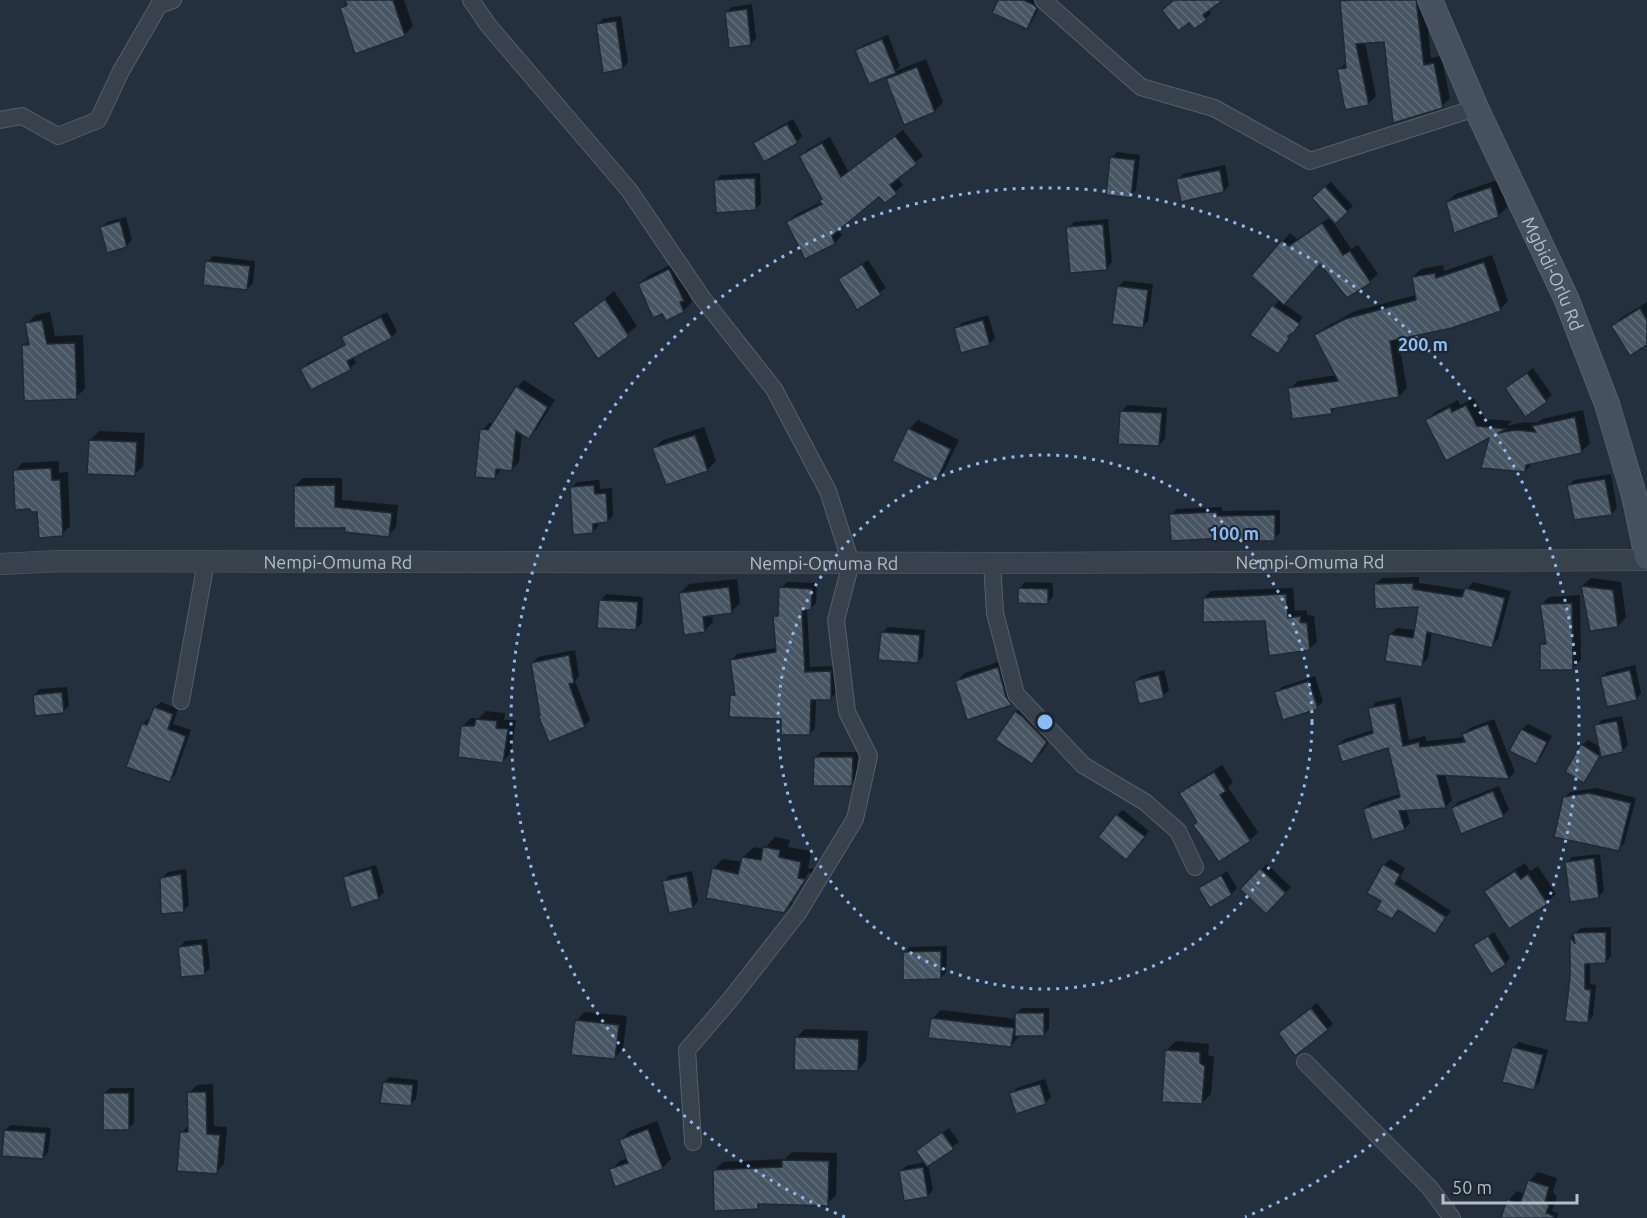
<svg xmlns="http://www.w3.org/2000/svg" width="1647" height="1218" font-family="Ubuntu,sans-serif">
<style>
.shadow{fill:#0007}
.building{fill:url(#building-back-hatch);stroke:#1f2934;stroke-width:1.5}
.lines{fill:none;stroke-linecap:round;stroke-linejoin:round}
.minor-casing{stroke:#56606b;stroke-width:18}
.tertiary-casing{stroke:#56606b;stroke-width:22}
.secondary-casing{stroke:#56606b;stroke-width:26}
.minor{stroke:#38424d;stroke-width:16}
.tertiary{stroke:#38424d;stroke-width:21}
.secondary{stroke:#465160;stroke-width:24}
.ring{fill:none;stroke:#8cbaf5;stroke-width:3;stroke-dasharray:3 6}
.labels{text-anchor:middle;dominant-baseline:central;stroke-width:4.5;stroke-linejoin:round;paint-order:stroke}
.street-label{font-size:18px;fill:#b4bdc8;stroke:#1d2732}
.centre{fill:#8cbaf5;stroke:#1d2732;stroke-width:3}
.ring-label{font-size:18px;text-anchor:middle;font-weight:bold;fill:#8cbaf5;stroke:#1d2732;stroke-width:4.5;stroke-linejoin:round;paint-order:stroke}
</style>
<defs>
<pattern id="building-back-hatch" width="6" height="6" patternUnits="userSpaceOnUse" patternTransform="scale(1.5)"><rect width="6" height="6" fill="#485563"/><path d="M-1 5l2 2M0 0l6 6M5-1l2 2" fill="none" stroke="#606c78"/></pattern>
</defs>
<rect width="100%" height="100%" fill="#24303d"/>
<!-- shadow -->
<g class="shadow">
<path d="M 347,0 L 404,0 L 413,26 L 404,35 L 341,8 L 347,2 Z"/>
<path d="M 1000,0 L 1040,0 L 1042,2 L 1032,22 L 1026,28 Z"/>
<path d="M 1175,0 L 1217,0 L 1208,9 L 1211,13 L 1206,18 Z"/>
<path d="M 1343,0 L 1425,0 L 1431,58 L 1441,56 L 1450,98 L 1442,106 L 1386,40 L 1365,42 L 1376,96 L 1368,104 L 1339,70 L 1347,62 L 1342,2 Z"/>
<path d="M 752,4 L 756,38 L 751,43 L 726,13 L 732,7 Z"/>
<path d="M 621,16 L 628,62 L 623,68 L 597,25 L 603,19 Z"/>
<path d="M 888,35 L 900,66 L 895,71 L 857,51 L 863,45 Z"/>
<path d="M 926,59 L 943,102 L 935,111 L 905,123 L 888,80 L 896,71 Z"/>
<path d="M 793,119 L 802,136 L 797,142 L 755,144 L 760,138 Z"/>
<path d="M 903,130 L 923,156 L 897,177 L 903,185 L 885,201 L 880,195 L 838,229 L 842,235 L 835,243 L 805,257 L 788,222 L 795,215 L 821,202 L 824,199 L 801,156 L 808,149 L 830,137 L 848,171 Z"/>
<path d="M 1117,152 L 1140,155 L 1136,190 L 1130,196 L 1111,158 Z"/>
<path d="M 1225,165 L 1229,185 L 1224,191 L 1178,180 L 1183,174 Z"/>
<path d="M 760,173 L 761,203 L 756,209 L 715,181 L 721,175 Z"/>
<path d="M 1500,179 L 1507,207 L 1498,216 L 1447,202 L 1456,194 Z"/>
<path d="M 1331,182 L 1353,206 L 1334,223 L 1351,249 L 1358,245 L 1378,274 L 1370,281 L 1347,296 L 1321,262 L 1284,304 L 1304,318 L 1303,317 L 1278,352 L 1253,334 L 1280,299 L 1253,276 L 1290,233 L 1297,239 L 1331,217 L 1319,192 Z"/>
<path d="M 126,217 L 132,240 L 127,245 L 108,251 L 102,228 L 107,222 Z"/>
<path d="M 1108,219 L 1112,262 L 1107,268 L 1068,228 L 1074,222 Z"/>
<path d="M 1492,255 L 1508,301 L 1500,309 L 1398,338 L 1407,388 L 1399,396 L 1337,406 L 1331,412 L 1290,389 L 1298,381 L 1337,375 L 1316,336 L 1324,328 L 1355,311 L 1416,295 L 1413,277 L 1421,269 L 1443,265 L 1444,271 Z"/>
<path d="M 213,256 L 255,261 L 253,283 L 247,289 L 207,262 Z"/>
<path d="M 868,260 L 886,288 L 858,307 L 840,279 Z"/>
<path d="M 678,261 L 691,290 L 688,294 L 692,302 L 683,311 L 639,284 L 648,276 Z"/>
<path d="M 1124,281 L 1153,284 L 1148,321 L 1142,327 L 1118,287 Z"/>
<path d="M 614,291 L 637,326 L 598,357 L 575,323 Z"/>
<path d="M 1647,302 L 1647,344 L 1613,326 L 1622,317 Z"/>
<path d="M 50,312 L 55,336 L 83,335 L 85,389 L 76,397 L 24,346 L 30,340 L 27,324 L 35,315 Z"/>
<path d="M 387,312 L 397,331 L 392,337 L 353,357 L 356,363 L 350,368 L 311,388 L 302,369 L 308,363 L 346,344 L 343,338 L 349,332 Z"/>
<path d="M 988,315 L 995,338 L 989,344 L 956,329 L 962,323 Z"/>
<path d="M 1533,368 L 1552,395 L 1526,415 L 1507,388 Z"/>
<path d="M 524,380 L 555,400 L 536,430 L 528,437 L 522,433 L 519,462 L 512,469 L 502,468 L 495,477 L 482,430 L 489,423 L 494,423 L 517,387 Z"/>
<path d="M 1474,398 L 1485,419 L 1512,421 L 1507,426 L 1524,422 L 1537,423 L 1542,419 L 1583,410 L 1590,443 L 1582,451 L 1533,463 L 1525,471 L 1491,435 L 1427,420 L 1435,412 L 1458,400 L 1460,405 Z"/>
<path d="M 1127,405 L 1167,408 L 1165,439 L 1159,445 L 1122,411 Z"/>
<path d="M 918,420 L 959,440 L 944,471 L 935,480 L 909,429 Z"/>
<path d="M 704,427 L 716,461 L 707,470 L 654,448 L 663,440 Z"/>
<path d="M 99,431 L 145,433 L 143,466 L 134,475 L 90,440 Z"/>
<path d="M 59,461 L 59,473 L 68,472 L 70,526 L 62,534 L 38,510 L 15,471 L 22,463 Z"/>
<path d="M 1611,474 L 1617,508 L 1612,514 L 1569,485 L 1574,480 Z"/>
<path d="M 303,478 L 342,478 L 342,500 L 398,505 L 396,527 L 388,535 L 346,526 L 295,486 Z"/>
<path d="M 599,480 L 600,489 L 612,488 L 613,515 L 608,521 L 598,522 L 598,526 L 593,532 L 571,488 L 577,482 Z"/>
<path d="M 1222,507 L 1222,511 L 1280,510 L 1280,533 L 1274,539 L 1226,536 L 1171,515 L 1177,509 Z"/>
<path d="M 1419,577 L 1419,583 L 1466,590 L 1473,582 L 1511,591 L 1498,639 L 1491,646 L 1432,631 L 1428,658 L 1421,665 L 1390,635 L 1397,628 L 1415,630 L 1419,606 L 1375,585 L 1382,578 Z"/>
<path d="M 1591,578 L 1621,582 L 1626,617 L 1618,626 L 1582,586 Z"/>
<path d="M 737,579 L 740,603 L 731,612 L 712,614 L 713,622 L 704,631 L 680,593 L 689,584 Z"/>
<path d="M 787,582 L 817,583 L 816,603 L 810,609 L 807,609 L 810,667 L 836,666 L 836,693 L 830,699 L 816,699 L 815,728 L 810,734 L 782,717 L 731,696 L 736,691 L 732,660 L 737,654 L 777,648 L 775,617 L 780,612 L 781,588 Z"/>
<path d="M 1025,582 L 1053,583 L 1053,597 L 1047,603 L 1020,588 Z"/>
<path d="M 1293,588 L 1295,611 L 1307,610 L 1307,615 L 1314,616 L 1317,642 L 1309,649 L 1266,619 L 1204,598 L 1211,591 Z"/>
<path d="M 606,594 L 643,597 L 642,623 L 636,629 L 601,600 Z"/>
<path d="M 1580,595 L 1581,660 L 1573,668 L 1541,645 L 1547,640 L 1541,605 L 1549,597 Z"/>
<path d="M 888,627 L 925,630 L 923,656 L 917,662 L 882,633 Z"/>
<path d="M 575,650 L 579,676 L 575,681 L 590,720 L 584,726 L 541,714 L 532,663 L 538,657 Z"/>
<path d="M 1007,659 L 1020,695 L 1011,704 L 968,718 L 956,682 L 965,673 Z"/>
<path d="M 1635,665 L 1641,693 L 1636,699 L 1602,677 L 1607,672 Z"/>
<path d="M 1164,670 L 1169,690 L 1163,696 L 1135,682 L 1141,676 Z"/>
<path d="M 1315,676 L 1323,702 L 1317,707 L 1276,692 L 1282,687 Z"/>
<path d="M 67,687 L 69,706 L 63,711 L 34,695 L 40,689 Z"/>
<path d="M 1401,697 L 1409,740 L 1425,736 L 1426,741 L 1465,737 L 1464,735 L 1470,728 L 1494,719 L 1515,772 L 1509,778 L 1445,774 L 1452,800 L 1446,806 L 1406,809 L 1410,823 L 1404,829 L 1364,809 L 1371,803 L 1400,794 L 1389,746 L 1338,745 L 1345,739 L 1373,730 L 1370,709 L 1376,702 Z"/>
<path d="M 161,702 L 178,709 L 173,724 L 191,730 L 175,775 L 170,780 L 143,724 L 149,718 L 151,719 L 155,708 Z"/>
<path d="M 1025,703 L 1055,732 L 1041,754 L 1032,762 L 1016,712 Z"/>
<path d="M 486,711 L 505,713 L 504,720 L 516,720 L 511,753 L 502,762 L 462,727 L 471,718 L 479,718 Z"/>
<path d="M 1622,716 L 1628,745 L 1622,751 L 1601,755 L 1584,782 L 1582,745 L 1588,740 L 1600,747 L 1596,726 L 1602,720 Z"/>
<path d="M 1528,724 L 1552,736 L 1541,757 L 1536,762 L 1511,750 L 1522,729 Z"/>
<path d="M 821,752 L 858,752 L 857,778 L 851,784 L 815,758 Z"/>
<path d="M 1222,765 L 1233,782 L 1228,787 L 1258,832 L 1250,840 L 1199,822 L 1181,794 L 1189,786 Z"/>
<path d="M 1499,786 L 1509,810 L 1503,815 L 1453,808 L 1458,802 Z"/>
<path d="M 1596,788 L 1636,798 L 1624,844 L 1618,849 L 1564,798 L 1570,792 Z"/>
<path d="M 1123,810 L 1149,831 L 1132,852 L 1117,815 Z"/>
<path d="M 775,837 L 790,840 L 788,847 L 811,851 L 808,868 L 815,869 L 793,902 L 812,874 L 809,872 L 789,903 L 793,903 L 784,912 L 713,869 L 723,859 L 742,862 L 743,857 L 754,847 L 764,849 Z"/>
<path d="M 1600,854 L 1604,891 L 1598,897 L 1567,863 L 1572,857 Z"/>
<path d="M 1390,859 L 1405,868 L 1400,878 L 1451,911 L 1435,932 L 1399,909 L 1392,917 L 1383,900 L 1384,865 Z"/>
<path d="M 1525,863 L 1530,871 L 1538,866 L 1556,894 L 1547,902 L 1510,927 L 1486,891 L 1495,882 Z"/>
<path d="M 1267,864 L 1291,887 L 1266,912 L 1242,889 Z"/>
<path d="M 376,865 L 384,892 L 378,898 L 345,877 L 351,872 Z"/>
<path d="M 186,869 L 189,905 L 183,911 L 162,878 L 168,872 Z"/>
<path d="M 692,871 L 698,901 L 693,907 L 664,882 L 669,876 Z"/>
<path d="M 1227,871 L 1237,888 L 1231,894 L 1200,889 Z"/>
<path d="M 1611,927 L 1611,956 L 1605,962 L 1590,962 L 1590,984 L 1596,985 L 1593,1016 L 1587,1022 L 1572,976 L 1571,937 L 1581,928 Z"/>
<path d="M 1494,932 L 1510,958 L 1505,964 L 1475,945 Z"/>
<path d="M 207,939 L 210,968 L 204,974 L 180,947 L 185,941 Z"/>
<path d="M 947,946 L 946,972 L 941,978 L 904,953 L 910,947 Z"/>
<path d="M 1317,1003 L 1333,1024 L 1327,1029 L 1285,1028 Z"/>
<path d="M 1022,1008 L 1049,1008 L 1049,1029 L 1044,1034 L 1020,1035 L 1011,1046 L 932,1019 L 941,1010 L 1016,1019 L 1016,1014 Z"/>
<path d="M 585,1012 L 627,1016 L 623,1049 L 614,1058 L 576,1021 Z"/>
<path d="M 805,1029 L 868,1031 L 866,1061 L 858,1070 L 796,1038 Z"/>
<path d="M 1176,1041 L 1209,1044 L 1208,1055 L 1214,1057 L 1211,1094 L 1202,1103 L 1167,1050 Z"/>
<path d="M 1519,1042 L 1548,1050 L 1539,1083 L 1533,1088 L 1513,1048 Z"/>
<path d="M 390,1077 L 418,1080 L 416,1099 L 410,1104 L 384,1082 Z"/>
<path d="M 1045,1079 L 1051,1097 L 1045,1103 L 1011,1094 L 1017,1088 Z"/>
<path d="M 213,1084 L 214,1126 L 227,1127 L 224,1164 L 216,1172 L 182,1132 L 189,1125 L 189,1093 L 197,1085 Z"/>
<path d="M 110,1088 L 134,1088 L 134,1123 L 128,1129 L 105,1093 Z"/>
<path d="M 657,1121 L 671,1159 L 662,1168 L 611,1170 L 620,1161 L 628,1158 L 621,1140 L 630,1131 Z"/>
<path d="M 11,1125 L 51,1128 L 48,1152 L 43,1158 L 5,1130 Z"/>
<path d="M 949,1128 L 959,1142 L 928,1164 L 933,1190 L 927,1196 L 901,1171 L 906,1166 L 926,1162 L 918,1151 Z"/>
<path d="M 792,1152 L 837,1153 L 836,1195 L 827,1204 L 762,1203 L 758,1207 L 714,1171 L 723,1162 L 785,1159 Z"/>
<path d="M 1538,1172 L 1557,1178 L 1553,1192 L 1557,1197 L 1552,1211 L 1558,1213 L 1557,1218 L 1502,1218 L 1509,1200 L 1517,1191 L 1525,1194 L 1529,1181 Z"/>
</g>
<!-- building -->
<g class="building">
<path d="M 345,0 L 393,0 L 405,36 L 355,54 L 340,8 L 347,5 Z"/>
<path d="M 998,0 L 1024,0 L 1034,5 L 1037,8 L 1027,29 L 992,13 Z"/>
<path d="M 1174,0 L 1223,0 L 1203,15 L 1207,20 L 1194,29 L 1189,23 L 1178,31 L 1162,10 Z"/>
<path d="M 1352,0 L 1416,0 L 1424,65 L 1434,63 L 1443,108 L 1393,123 L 1384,42 L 1356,44 L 1369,105 L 1345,110 L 1337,69 L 1346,68 L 1340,1 Z"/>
<path d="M 747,9 L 751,45 L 729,48 L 725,12 Z"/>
<path d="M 616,21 L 623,69 L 603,73 L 596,24 Z"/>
<path d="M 882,39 L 896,73 L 869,84 L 855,50 Z"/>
<path d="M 917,67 L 935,112 L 904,125 L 886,79 Z"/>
<path d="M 787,124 L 798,143 L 764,162 L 753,143 Z"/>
<path d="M 895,136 L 917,164 L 890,185 L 897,194 L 885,203 L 879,197 L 832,236 L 835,244 L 805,259 L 786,222 L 822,204 L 819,201 L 822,199 L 799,156 L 822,143 L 841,177 Z"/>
<path d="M 1110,157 L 1135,160 L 1131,198 L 1106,195 Z"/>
<path d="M 1220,170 L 1224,192 L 1181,202 L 1176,179 Z"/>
<path d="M 755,178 L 756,210 L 716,213 L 714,180 Z"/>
<path d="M 1325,186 L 1348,212 L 1335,224 L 1312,198 Z"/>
<path d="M 1491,187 L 1499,217 L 1454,233 L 1446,202 Z"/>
<path d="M 120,221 L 127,247 L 107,253 L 100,227 Z"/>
<path d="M 1322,223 L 1343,255 L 1350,251 L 1371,283 L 1347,298 L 1320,264 L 1284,305 L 1251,276 L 1282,240 L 1289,246 Z"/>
<path d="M 1103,224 L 1107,270 L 1070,273 L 1066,227 Z"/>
<path d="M 205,261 L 250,266 L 247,290 L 203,285 Z"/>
<path d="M 1484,262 L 1501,311 L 1452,328 L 1390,341 L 1399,397 L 1331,409 L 1332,414 L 1292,419 L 1288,388 L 1338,381 L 1314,335 L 1345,319 L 1416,300 L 1412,277 L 1435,273 L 1436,278 Z"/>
<path d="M 862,264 L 881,295 L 857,310 L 838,279 Z"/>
<path d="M 669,269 L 684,301 L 680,302 L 684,312 L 666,321 L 662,314 L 653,318 L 638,284 Z"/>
<path d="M 1117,286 L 1148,290 L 1143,328 L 1112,324 Z"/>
<path d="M 605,299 L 629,336 L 598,359 L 573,323 Z"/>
<path d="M 1272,305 L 1300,324 L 1294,332 L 1288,336 L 1289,339 L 1278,354 L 1250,335 Z"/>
<path d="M 1640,308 L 1647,320 L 1647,345 L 1630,356 L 1611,326 Z"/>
<path d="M 381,317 L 392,338 L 347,361 L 351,370 L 311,390 L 300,369 L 345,345 L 341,337 Z"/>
<path d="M 42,320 L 47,344 L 75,343 L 77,399 L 24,401 L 22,345 L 29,345 L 25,323 Z"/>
<path d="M 983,320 L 990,345 L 961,353 L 954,328 Z"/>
<path d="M 1527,373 L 1547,402 L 1525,417 L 1505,388 Z"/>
<path d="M 516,386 L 548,407 L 529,439 L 516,431 L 512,471 L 496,469 L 495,479 L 475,477 L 480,429 L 488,430 Z"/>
<path d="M 1466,405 L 1477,426 L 1506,429 L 1498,433 L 1515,430 L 1536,432 L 1532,426 L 1575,417 L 1582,453 L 1526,465 L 1525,472 L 1481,468 L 1489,438 L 1446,461 L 1425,420 L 1450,407 L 1452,412 Z"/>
<path d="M 1120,411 L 1162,413 L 1159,446 L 1118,444 Z"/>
<path d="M 908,428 L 951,449 L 936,482 L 892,461 Z"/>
<path d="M 695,435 L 708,471 L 666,485 L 652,448 Z"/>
<path d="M 89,440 L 137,442 L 135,476 L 87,474 Z"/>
<path d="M 51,468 L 52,480 L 60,480 L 63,536 L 39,538 L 37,512 L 31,512 L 30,509 L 15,510 L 13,470 Z"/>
<path d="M 1605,479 L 1612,515 L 1574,520 L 1567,485 Z"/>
<path d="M 335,485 L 335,507 L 392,513 L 389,537 L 344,532 L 345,528 L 294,528 L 294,486 Z"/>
<path d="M 594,485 L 595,494 L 606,493 L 608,522 L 593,524 L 593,533 L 573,535 L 570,487 Z"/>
<path d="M 1217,512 L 1217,516 L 1275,515 L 1275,541 L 1224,541 L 1224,538 L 1171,541 L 1169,514 Z"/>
<path d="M 1413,583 L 1413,589 L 1462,597 L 1465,588 L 1505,598 L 1492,648 L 1427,632 L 1422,667 L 1385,661 L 1389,634 L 1413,638 L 1418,607 L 1375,609 L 1374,584 Z"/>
<path d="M 1581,586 L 1613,590 L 1618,627 L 1590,631 Z"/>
<path d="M 729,587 L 732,613 L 703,617 L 705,632 L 684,635 L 679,593 Z"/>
<path d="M 779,587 L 812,589 L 811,610 L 802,610 L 805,672 L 831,671 L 831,700 L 811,700 L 810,735 L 781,735 L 781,719 L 729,717 L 730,695 L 735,695 L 730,660 L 776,652 L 773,616 L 778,616 Z"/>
<path d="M 1018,588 L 1048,589 L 1048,604 L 1018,603 Z"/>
<path d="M 1286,594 L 1288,618 L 1301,616 L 1300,622 L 1307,623 L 1310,650 L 1269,656 L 1265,621 L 1203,622 L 1203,598 Z"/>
<path d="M 599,600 L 638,602 L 636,630 L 597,628 Z"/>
<path d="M 1572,603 L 1573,670 L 1540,670 L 1540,644 L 1546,644 L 1540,604 Z"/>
<path d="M 881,632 L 920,635 L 918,663 L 878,660 Z"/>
<path d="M 569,655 L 574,683 L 569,684 L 585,727 L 549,742 L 538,715 L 540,715 L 531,663 Z"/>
<path d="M 998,667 L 1006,697 L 1012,705 L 967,720 L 955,681 Z"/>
<path d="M 1630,670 L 1637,700 L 1607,707 L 1600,677 Z"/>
<path d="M 1159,675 L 1164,698 L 1139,704 L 1134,681 Z"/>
<path d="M 1309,681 L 1318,709 L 1283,720 L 1274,692 Z"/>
<path d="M 62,692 L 64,713 L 35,716 L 33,695 Z"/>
<path d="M 1395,703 L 1403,746 L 1419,742 L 1420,747 L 1465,742 L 1462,734 L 1488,724 L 1509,779 L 1437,775 L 1446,808 L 1399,811 L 1405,830 L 1372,840 L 1363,809 L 1400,797 L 1388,748 L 1342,762 L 1337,745 L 1373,733 L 1368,708 Z"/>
<path d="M 154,707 L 173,714 L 168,729 L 186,736 L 170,782 L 126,767 L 142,723 L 147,725 Z"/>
<path d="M 1015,711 L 1023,717 L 1047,742 L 1032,764 L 995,740 Z"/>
<path d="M 476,719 L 497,721 L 496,728 L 508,729 L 503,763 L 458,757 L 461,726 L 474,726 Z"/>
<path d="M 1617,721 L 1623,752 L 1601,757 L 1594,725 Z"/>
<path d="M 1521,729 L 1547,742 L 1536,764 L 1509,751 Z"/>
<path d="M 1581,744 L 1600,756 L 1584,783 L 1565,772 Z"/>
<path d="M 814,757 L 853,757 L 852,786 L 813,786 Z"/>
<path d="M 1214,772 L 1226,791 L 1220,795 L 1251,841 L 1219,862 L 1193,825 L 1197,822 L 1179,793 Z"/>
<path d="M 1493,791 L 1504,817 L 1461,834 L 1451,808 Z"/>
<path d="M 1589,793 L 1631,803 L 1619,851 L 1554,837 L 1563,797 Z"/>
<path d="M 1116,814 L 1145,837 L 1126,860 L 1098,837 Z"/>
<path d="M 763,847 L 780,850 L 779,857 L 801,862 L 798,878 L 806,879 L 784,913 L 706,898 L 712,868 L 738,874 L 742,857 L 761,860 Z"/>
<path d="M 1594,858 L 1599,898 L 1570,902 L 1565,862 Z"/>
<path d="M 1383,864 L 1400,874 L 1395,884 L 1446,917 L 1435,934 L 1398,910 L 1392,919 L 1376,910 L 1381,901 L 1367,893 Z"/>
<path d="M 1260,868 L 1286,893 L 1266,914 L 1240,889 Z"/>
<path d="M 371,869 L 379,899 L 351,908 L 343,877 Z"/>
<path d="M 1515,871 L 1521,879 L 1528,874 L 1548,904 L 1509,929 L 1484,891 Z"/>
<path d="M 181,874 L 184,912 L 161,914 L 160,878 Z"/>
<path d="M 1221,875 L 1232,895 L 1210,908 L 1198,888 Z"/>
<path d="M 687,876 L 693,908 L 669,913 L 662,881 Z"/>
<path d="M 1606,932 L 1606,963 L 1585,964 L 1585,989 L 1591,990 L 1588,1023 L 1565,1021 L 1570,976 L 1570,937 L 1575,944 L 1573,933 Z"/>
<path d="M 1488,936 L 1506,965 L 1491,974 L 1473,945 Z"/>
<path d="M 202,944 L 205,975 L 181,977 L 178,947 Z"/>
<path d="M 941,951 L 941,979 L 903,980 L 903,952 Z"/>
<path d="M 1311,1008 L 1328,1030 L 1295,1056 L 1278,1033 Z"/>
<rect x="1015" y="1013" width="29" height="23"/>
<path d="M 931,1018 L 1014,1028 L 1011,1047 L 928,1038 Z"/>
<path d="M 575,1020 L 619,1025 L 615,1059 L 571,1055 Z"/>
<path d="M 795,1037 L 859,1039 L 858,1071 L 794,1070 Z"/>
<path d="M 1512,1047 L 1543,1055 L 1534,1090 L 1502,1082 Z"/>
<path d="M 1165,1050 L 1200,1052 L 1200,1063 L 1205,1066 L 1202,1104 L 1162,1102 Z"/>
<path d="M 383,1082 L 413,1085 L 411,1106 L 380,1103 Z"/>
<path d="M 1040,1084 L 1046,1104 L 1016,1114 L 1009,1093 Z"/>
<path d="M 187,1092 L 206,1092 L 207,1134 L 220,1135 L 217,1174 L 177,1171 L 180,1132 L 188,1132 Z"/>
<rect x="103" y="1093" width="26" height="37"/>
<path d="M 648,1129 L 663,1169 L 615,1187 L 609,1169 L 628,1163 L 619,1140 Z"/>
<path d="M 4,1130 L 46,1133 L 43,1159 L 2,1156 Z"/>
<path d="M 942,1132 L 954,1149 L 927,1167 L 916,1151 Z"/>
<path d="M 782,1160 L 829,1161 L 828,1206 L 758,1204 L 758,1209 L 714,1211 L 713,1170 L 782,1167 Z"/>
<path d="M 923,1167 L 928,1197 L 904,1201 L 899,1171 Z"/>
<path d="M 1528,1180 L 1549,1187 L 1545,1202 L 1549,1206 L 1546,1213 L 1554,1216 L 1554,1218 L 1501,1218 L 1507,1199 L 1520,1204 Z"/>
</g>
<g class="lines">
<!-- minor casing -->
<g class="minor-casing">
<g id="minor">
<path d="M 471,0 L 488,25 L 629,190 L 703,299 L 774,389 L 828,491 L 851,563 L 836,620 L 847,712 L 869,756 L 855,819 L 798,913 L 729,1001 L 687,1050 L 693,1142"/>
<path d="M 1043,0 L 1141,87 L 1214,108 L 1310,161 L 1476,108"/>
<path d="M 0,120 L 22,116 L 58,136 L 98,120 L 121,71 L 159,5 L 173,0"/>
<path d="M 992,563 L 995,613 L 1016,694 L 1083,765 L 1145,802 L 1178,831 L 1195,867"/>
<path d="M 181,701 L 206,562"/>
<path d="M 1305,1062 L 1430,1188 L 1452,1218"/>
</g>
</g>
<!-- tertiary casing -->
<g class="tertiary-casing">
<g id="tertiary">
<path id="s1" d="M 0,564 L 61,561 L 992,563 L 1647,560"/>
</g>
</g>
<!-- secondary casing -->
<g class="secondary-casing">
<g id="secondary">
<path id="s2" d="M 1430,0 L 1476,108 L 1566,298 L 1607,404 L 1634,495 L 1647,557"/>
</g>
</g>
<!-- minor -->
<use href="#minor" class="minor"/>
<!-- tertiary -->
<use href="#tertiary" class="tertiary"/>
<!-- secondary -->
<use href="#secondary" class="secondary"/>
</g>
<!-- distance rings -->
<g class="ring">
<circle cx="1045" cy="722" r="267"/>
<path d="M845 1217A534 534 0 1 1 1245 1217"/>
</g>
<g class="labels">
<!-- street labels -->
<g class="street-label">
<text stroke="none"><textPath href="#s2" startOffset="300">Mgbidi-Orlu Rd</textPath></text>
<text stroke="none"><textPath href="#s1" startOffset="338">Nempi-Omuma Rd</textPath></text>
<text stroke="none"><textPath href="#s1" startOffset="1310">Nempi-Omuma Rd</textPath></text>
<text stroke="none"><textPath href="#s1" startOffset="824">Nempi-Omuma Rd</textPath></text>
</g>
</g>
<circle cx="1045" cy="722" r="9" class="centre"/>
<g class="ring-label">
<text x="1423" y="351">200 m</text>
<text x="1234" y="540">100 m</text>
</g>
<!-- scale -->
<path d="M1443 1194v9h134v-9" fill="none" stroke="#b4bdc8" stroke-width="3"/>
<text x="1452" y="1194" font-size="18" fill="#b4bdc8" stroke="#1d2732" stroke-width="4.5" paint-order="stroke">50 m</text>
</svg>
